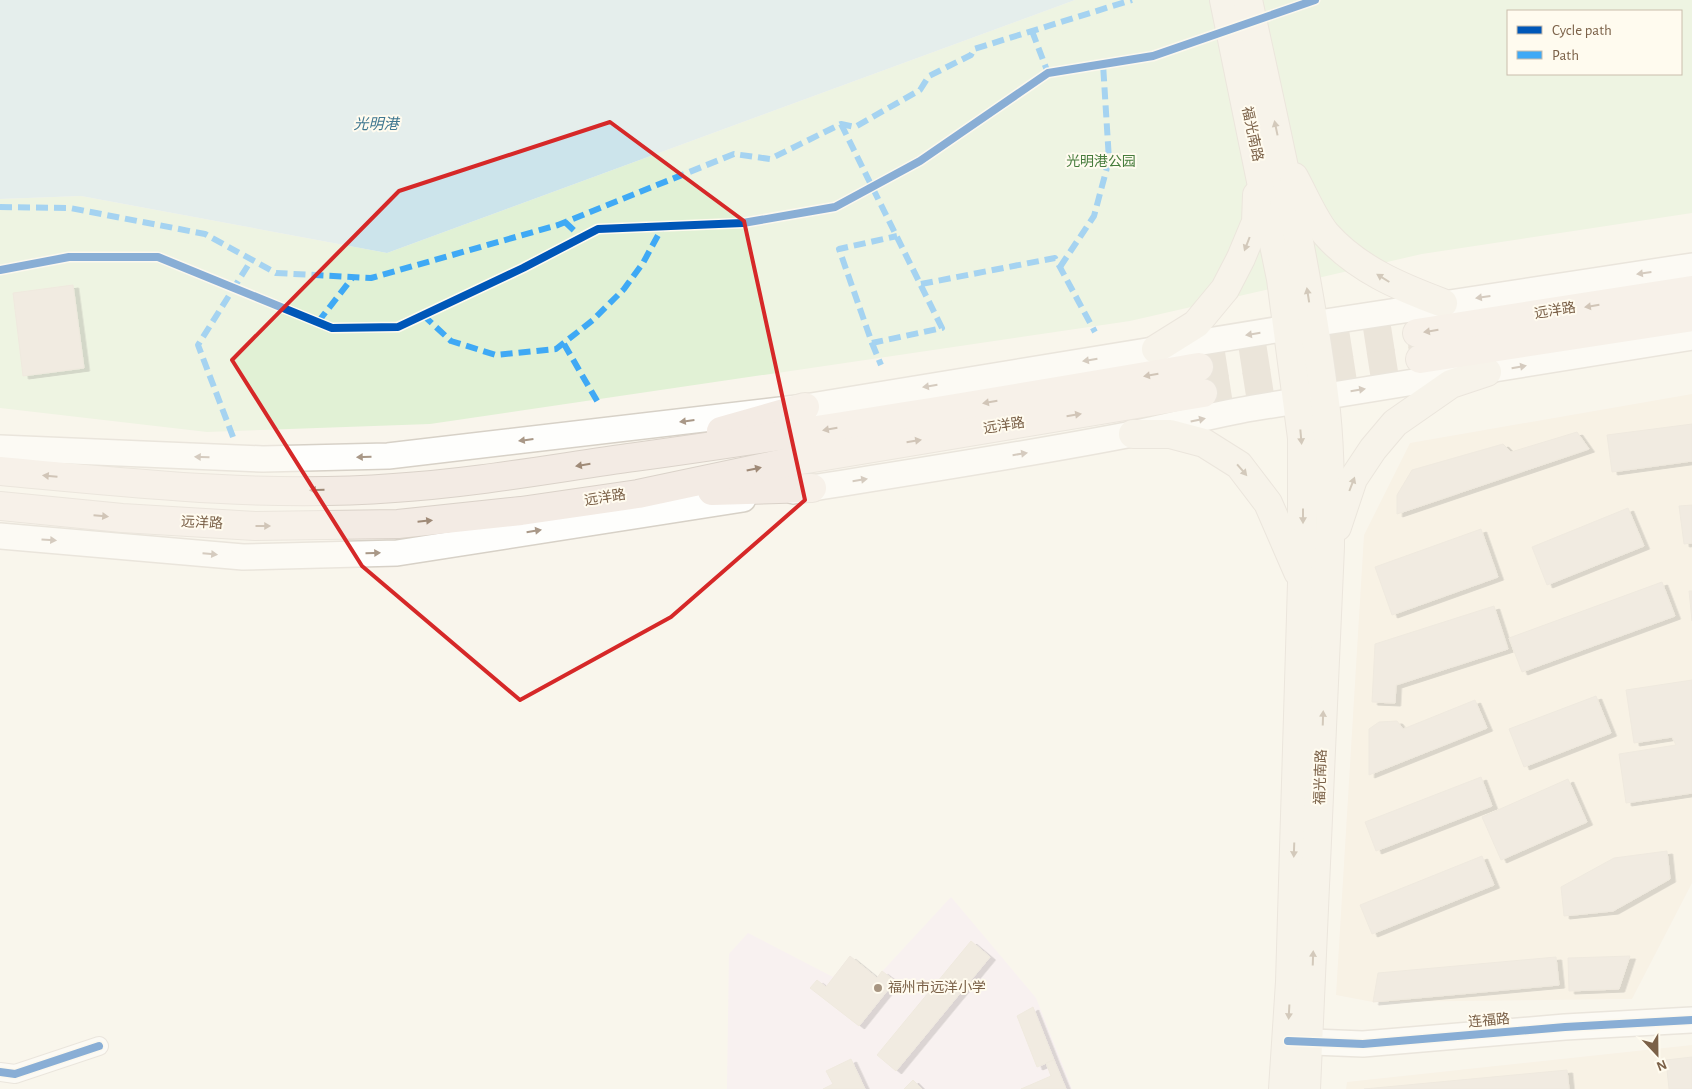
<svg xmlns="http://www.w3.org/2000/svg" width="1692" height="1089" font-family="'Alegreya Sans','Noto Sans SC',sans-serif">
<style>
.residential{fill:#f6eddc}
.education{fill:#f7ebf4}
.green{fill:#e1f1d5;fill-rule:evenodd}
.water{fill:#cce4eb}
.building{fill:#e6ded3;stroke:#e3dacd;filter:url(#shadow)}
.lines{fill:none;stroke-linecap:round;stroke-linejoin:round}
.highway-tunnel{stroke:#dad0c3;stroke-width:28;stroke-dasharray:28 14;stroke-linecap:butt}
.street-casing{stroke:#d8d2ca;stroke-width:20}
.secondary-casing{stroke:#d7d1c7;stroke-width:28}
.primary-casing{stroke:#dad2c9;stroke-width:30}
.highway-casing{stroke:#dad2c9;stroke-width:30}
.street{stroke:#fefefc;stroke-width:18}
.secondary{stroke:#fefefc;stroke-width:25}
.primary{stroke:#f3f0e6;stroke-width:28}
.highway{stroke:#f3ebe4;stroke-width:28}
.quiet{stroke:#3fa9f5;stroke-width:6;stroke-dasharray:12 6;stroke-linecap:butt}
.cycleway-casing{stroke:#fffbef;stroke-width:11}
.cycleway{stroke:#0057b8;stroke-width:8}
.oneway{fill:#a5937f}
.oneway2{fill:#a99887}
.oneway3{fill:#9f8a77}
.marked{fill:none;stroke:#d62828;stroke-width:4;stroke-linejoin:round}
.poi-dot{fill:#a79581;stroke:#fffbef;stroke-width:2}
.labels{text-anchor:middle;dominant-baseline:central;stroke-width:4;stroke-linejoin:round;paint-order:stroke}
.street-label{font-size:14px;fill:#7b6148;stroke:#fffbef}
.park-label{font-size:14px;fill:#467c3c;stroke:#fffbef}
.poi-label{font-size:14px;fill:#7b6148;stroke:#fffbef;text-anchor:start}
.water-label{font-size:15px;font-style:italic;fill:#3f7790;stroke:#fffbef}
</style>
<defs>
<filter id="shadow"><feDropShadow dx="5.5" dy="3" stdDeviation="0" flood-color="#0004"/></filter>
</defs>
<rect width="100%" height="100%" fill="#f9f5ec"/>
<!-- residential -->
<g class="residential">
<path d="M 1692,394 L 1692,883 L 1632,999 L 1373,1002 L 1336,995 L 1364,535 L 1410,443 Z"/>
<path d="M 1692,1045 L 1692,1089 L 1346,1089 L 1347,1082 Z"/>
</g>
<!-- education -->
<path class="education" d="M 951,897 L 1036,998 L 1072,1089 L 727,1089 L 729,954 L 748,933 L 833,977 L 850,956 L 877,977 Z"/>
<!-- green -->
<path class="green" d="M 1075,0 L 1692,0 L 1692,213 L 1422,254 L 1130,321 L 430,424 L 207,432 L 0,408 L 0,199 L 81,196 L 387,253 ZM 1508,11 L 1681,11 L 1681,74 L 1508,74 Z"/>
<!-- water -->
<path class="water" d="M 0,0 L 1075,0 L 387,253 L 81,196 L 0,199 Z"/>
<!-- building -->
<g class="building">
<path d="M 73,285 L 84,368 L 23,376 L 13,293 Z"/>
<path d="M 1692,424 L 1692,461 L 1612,472 L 1607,435 Z"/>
<path d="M 1577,432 L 1589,449 L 1397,514 L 1397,495 L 1412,470 L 1503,444 L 1511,452 Z"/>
<path d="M 1692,505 L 1692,543 L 1684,544 L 1679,506 Z"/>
<path d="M 1628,508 L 1644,546 L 1547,585 L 1532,547 Z"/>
<path d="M 1481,529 L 1498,577 L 1392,615 L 1375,567 Z"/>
<path d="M 1662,582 L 1675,616 L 1522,672 L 1509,638 Z"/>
<path d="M 1689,591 L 1692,591 L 1692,621 Z"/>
<path d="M 1494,606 L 1508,649 L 1396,685 L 1395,703 L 1372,702 L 1375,644 Z"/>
<path d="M 1692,680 L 1692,793 L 1626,803 L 1619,754 L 1676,745 L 1672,737 L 1634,743 L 1626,690 Z"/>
<path d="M 1596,696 L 1611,733 L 1524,767 L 1509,729 Z"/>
<path d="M 1475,700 L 1487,728 L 1369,775 L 1369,729 L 1379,722 L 1397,721 L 1403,729 Z"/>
<path d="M 1481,777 L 1492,806 L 1376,851 L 1365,822 Z"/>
<path d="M 1568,779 L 1587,822 L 1501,860 L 1482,817 Z"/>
<path d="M 1667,851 L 1670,879 L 1613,911 L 1564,916 L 1561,887 L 1614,858 Z"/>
<path d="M 1482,856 L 1494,885 L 1372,934 L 1360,905 Z"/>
<path d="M 971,941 L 990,957 L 896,1071 L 877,1055 Z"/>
<path d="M 850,956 L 877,978 L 882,971 L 895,981 L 859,1026 L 810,988 L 817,980 L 826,987 Z"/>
<path d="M 1630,956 L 1619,989 L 1569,991 L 1568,958 Z"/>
<path d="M 1556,957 L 1559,985 L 1373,1002 L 1378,973 Z"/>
<path d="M 1033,1007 L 1054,1060 L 1037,1067 L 1017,1016 Z"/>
<path d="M 1692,1057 L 1692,1089 L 1669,1089 L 1666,1060 Z"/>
<path d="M 851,1059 L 865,1089 L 823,1089 L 833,1084 L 826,1071 Z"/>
<path d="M 1054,1060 L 1066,1089 L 1021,1089 L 1051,1076 L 1046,1063 Z"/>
<path d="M 1567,1070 L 1569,1089 L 1364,1089 Z"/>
<path d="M 913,1080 L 922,1089 L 904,1089 Z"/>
</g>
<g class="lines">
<!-- highway-tunnel -->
<g class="highway-tunnel">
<path d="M 1199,367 L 1417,333"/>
<path d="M 1203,393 L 1420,359"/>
</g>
<!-- street casing -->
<g class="street-casing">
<path id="street" d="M 0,1072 L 15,1074 L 99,1046"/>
</g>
<!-- secondary casing -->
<g class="secondary-casing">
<g id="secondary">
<path d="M 0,448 L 263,459 L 388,456 L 805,407 L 1312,324 L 1692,266"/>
<path d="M 793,491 C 906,473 1019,456 1132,434 C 1172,426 1212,415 1253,408 C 1399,383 1546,362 1692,337"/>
<path d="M 0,536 L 243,557 L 397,553 L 743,499"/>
<path d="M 1288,1041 L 1363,1044 L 1565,1027 L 1692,1020"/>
</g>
</g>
<!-- primary casing -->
<g class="primary-casing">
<g id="primary">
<path d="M 1224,0 L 1281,279 L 1302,438 L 1302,583 L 1290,982 L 1283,1089"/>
<path d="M 1248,0 C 1276,131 1307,262 1324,395 C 1331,445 1330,497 1330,547 L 1306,1089"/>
<path d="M 1294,177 C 1304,195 1313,218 1326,234 C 1357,269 1400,287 1443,303"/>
<path d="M 1156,349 L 1196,324 L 1225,289 L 1241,258 L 1256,222 L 1257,195"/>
<path d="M 1133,434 L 1170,434 L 1204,443 L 1239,465 L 1268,503 L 1298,572"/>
<path d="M 1337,527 L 1353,479 L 1373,449 L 1395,423 L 1451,384 L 1487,372"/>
</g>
</g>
<!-- highway casing -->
<g class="highway-casing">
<g id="highway">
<path d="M 1417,333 L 1692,290"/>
<path d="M 1420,359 L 1692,317"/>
<path d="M 721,431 L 805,407"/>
<path d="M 0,471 C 130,483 263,498 394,488 C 475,483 555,468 635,457 C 824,431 1011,399 1199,367"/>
<path d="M 712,491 L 812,488"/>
<path d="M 0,506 L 122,518 L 255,526 L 398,524 L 521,511 L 638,494 L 789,462 L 1203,393"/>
</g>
</g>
<!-- street -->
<use href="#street" class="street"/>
<!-- secondary -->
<use href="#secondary" class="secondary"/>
<!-- primary -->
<use href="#primary" class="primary"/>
<!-- highway -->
<use href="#highway" class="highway"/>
<!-- quiet -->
<g class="quiet">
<path d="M 1032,31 L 1048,73"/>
<path d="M 841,124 L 942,328 L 872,343 L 839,249 L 897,236"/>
<path d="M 0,207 L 70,208 L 205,234 L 276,273 L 371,278 L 558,225 L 734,154 L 770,159 L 841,124 L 855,127 L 920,90 L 929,76 L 971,55 L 974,49 L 1132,0"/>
<path d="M 565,222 L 581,237"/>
<path d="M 1060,267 L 1094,216 L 1109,160 L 1103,64"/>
<path d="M 921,284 L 1055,258 L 1095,332"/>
<path d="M 423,315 L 451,341 L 496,355 L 556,349 L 593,320 L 624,289 L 643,263 L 663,226"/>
<path d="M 318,322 L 353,277"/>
<path d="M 872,343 L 881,365"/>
<path d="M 564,344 L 600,406"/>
<path d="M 233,437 L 198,345 L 252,259"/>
</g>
<!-- cycleway casing -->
<g class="cycleway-casing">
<g id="cycleway">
<path d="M 0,270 L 69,257 L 158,257 L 332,328 L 398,327 L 523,268 L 598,229 L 743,223 L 835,207 L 920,161 L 1048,73 L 1153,56 L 1315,0"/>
<path d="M 1288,1041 L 1363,1044 L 1565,1027 L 1692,1020"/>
<path d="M 0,1072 L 15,1074 L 99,1046"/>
</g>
</g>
<!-- cycleway -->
<use href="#cycleway" class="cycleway"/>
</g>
<!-- one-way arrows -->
<defs><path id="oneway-solid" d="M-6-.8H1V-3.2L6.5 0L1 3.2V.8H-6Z" transform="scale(1.25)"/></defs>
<g class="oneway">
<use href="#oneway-solid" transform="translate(1276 128) rotate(-102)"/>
<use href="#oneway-solid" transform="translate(1247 244) rotate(111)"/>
<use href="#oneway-solid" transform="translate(1383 278) rotate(-148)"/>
<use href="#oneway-solid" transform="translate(1308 295) rotate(-99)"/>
<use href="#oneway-solid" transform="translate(1301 437) rotate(85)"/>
<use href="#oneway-solid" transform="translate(1242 470) rotate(49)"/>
<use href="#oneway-solid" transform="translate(1352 484) rotate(-69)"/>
<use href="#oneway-solid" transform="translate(1303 516) rotate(90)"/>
<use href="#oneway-solid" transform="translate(1323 718) rotate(-88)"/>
<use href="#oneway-solid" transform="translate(1294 850) rotate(92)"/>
<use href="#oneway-solid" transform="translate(1313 958) rotate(-88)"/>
<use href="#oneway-solid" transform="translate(1289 1012) rotate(93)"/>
</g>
<g class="oneway2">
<use href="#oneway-solid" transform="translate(1644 273) rotate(172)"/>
<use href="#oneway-solid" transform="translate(1483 297) rotate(172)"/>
<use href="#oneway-solid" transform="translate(1253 334) rotate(171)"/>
<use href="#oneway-solid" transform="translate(1090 360) rotate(171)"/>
<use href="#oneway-solid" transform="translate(1519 367) rotate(-10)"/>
<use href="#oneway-solid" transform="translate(930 386) rotate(171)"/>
<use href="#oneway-solid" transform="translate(1358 390) rotate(-9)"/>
<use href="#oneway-solid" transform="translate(1198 420) rotate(-12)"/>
<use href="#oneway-solid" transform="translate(687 421) rotate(173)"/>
<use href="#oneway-solid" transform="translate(526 440) rotate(173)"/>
<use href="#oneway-solid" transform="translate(1020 454) rotate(-9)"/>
<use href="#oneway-solid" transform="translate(202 457) rotate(-178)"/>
<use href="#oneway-solid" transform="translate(364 457) rotate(178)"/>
<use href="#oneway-solid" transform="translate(860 480) rotate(-9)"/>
<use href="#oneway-solid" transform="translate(534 531) rotate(-9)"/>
<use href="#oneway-solid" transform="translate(49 540) rotate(4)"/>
<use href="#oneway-solid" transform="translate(373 553) rotate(-2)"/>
<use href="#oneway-solid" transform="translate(210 554) rotate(5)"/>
</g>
<g class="oneway3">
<use href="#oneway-solid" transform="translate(1592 306) rotate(171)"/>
<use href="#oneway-solid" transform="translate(1431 331) rotate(171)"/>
<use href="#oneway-solid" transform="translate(1151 375) rotate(170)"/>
<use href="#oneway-solid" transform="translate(990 402) rotate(170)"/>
<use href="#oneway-solid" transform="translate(1074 415) rotate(-9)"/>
<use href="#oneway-solid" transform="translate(830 429) rotate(170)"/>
<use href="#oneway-solid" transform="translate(914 441) rotate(-9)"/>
<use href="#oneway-solid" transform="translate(583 465) rotate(171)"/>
<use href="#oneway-solid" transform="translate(754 469) rotate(-12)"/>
<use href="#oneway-solid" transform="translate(50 476) rotate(-175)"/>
<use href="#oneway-solid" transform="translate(317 490) rotate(179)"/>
<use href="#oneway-solid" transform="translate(101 516) rotate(5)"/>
<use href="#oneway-solid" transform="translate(425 521) rotate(-6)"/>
<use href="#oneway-solid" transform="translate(263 526)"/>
</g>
<!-- marked area -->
<path d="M0 0H1692V1089H0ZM 610,122 L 744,221 L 805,500 L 671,617 L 520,700 L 362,566 L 232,360 L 399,191 Z" fill="#f9f5ec" fill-opacity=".55" fill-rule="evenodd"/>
<path class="marked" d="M 610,122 L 744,221 L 805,500 L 671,617 L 520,700 L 362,566 L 232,360 L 399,191 Z"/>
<!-- markers -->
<circle class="poi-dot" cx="878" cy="988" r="5"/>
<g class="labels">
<!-- street labels -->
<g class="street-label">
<text transform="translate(1252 134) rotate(78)">福光南路</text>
<text transform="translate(1555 311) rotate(-9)">远洋路</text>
<text transform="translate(1004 426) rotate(-9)">远洋路</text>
<text transform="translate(605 498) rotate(-9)">远洋路</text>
<text transform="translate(202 523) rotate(3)">远洋路</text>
<text transform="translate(1321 777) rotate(-88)">福光南路</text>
<text transform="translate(1489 1021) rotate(-5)">连福路</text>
</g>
<!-- park labels -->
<g class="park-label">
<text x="1101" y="162">光明港公园</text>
</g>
<!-- poi labels -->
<g class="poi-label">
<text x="888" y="988">福州市远洋小学</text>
</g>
<!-- water labels -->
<g class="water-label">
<text x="376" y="124">光明港</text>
</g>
</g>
<!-- legend -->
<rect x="1507" y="10" width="175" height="65" fill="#fffbef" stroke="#cabdac"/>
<rect x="1517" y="26" width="25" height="8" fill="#0057b8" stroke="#cabdac"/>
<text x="1552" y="35" font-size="15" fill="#7b6148">Cycle path</text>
<rect x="1517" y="51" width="25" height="8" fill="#3fa9f5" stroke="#cabdac"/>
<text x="1552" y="60" font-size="15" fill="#7b6148">Path</text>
<!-- north arrow -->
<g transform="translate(1657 1054) rotate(158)" stroke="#fffbef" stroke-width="4" paint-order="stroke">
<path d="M0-4L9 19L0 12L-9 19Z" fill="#7b6148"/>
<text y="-8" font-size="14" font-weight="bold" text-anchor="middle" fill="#7b6148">N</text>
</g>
</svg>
